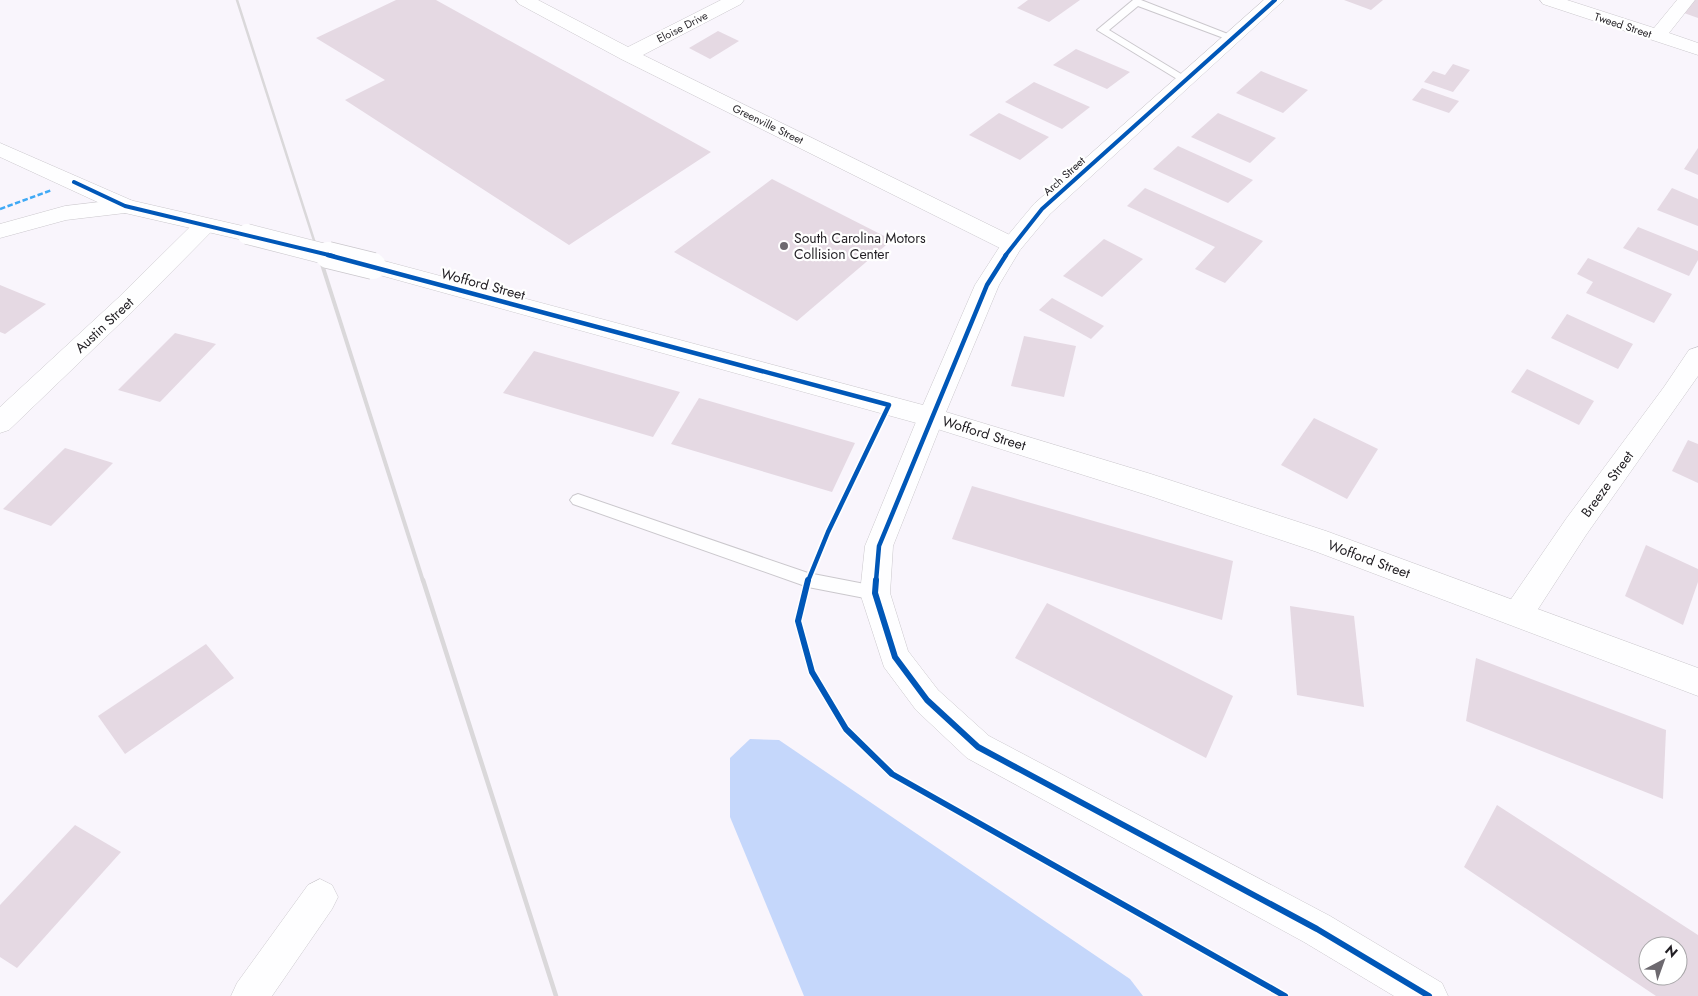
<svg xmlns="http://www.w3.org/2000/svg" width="1698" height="996" font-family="Jost,sans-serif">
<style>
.water{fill:#c5d7fb}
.building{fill:#e5d9e3;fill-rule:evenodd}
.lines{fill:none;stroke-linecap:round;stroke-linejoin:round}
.lane-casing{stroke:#cbc8cd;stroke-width:2}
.street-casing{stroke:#cbc8cd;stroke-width:1}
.secondary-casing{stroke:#cbc8cd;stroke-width:1}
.lane{fill:#fefeff;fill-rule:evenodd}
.street{fill:#fefeff;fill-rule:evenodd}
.secondary{fill:#fefeff;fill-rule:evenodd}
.rail-far2{stroke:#dad8da;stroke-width:2.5}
.rail-far1{stroke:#dad8da;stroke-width:4}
.rail{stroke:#dad8da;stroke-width:4.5}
.secondary-bridge-far1-casing{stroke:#cbc8cd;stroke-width:21;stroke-linecap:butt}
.secondary-bridge-casing{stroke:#cbc8cd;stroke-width:28;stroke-linecap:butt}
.secondary-bridge-far1{stroke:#fefeff;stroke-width:20}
.secondary-bridge{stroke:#fefeff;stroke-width:26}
.quiet{stroke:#3fa9f5;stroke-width:2.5;stroke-dasharray:5.5 2.5;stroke-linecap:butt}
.cycleway-far2-casing{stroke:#fff;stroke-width:6}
.cycleway-far1-casing{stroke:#fff;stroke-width:8}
.cycleway-casing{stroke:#fff;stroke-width:9}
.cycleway-far2{stroke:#0057b8;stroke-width:4}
.cycleway-far1{stroke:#0057b8;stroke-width:4.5}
.cycleway{stroke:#0057b8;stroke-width:6}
.poi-dot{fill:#6d696f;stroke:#fff;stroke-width:2}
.labels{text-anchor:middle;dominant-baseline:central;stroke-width:4.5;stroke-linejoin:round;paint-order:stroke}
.far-street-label{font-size:11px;fill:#211e23;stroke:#fff}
.poi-label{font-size:14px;fill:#211e23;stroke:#fff;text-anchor:start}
.street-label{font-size:14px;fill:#211e23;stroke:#fff}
</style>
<rect width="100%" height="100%" fill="#f9f5fc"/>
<!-- water -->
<path class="water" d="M 750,739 L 779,740 L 1130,979 L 1143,996 L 804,996 L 730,817 L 730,758 Z"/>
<!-- building -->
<g class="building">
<path d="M 396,0 L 436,0 L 711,152 L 569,245 L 345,100 L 385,80 L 316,38 Z"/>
<path d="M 1028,0 L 1080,0 L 1049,22 L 1017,8 Z"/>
<path d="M 1344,0 L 1383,0 L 1371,10 Z"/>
<path d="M 1694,0 L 1698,0 L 1698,18 L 1684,13 Z"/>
<path d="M 718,31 L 739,41 L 710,59 L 689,48 Z"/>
<path d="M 1076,49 L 1130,72 L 1107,89 L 1053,65 Z"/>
<path d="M 1453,64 L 1470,70 L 1453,92 L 1424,82 L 1433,71 L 1445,75 Z"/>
<path d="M 1261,71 L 1308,90 L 1283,113 L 1236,93 Z"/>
<path d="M 1034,82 L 1090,107 L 1062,129 L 1005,102 Z"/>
<path d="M 1422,88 L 1459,101 L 1449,113 L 1412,100 Z"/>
<path d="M 999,113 L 1049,137 L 1020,160 L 969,135 Z"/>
<path d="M 1218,113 L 1276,138 L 1250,163 L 1191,137 Z"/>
<path d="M 1178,146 L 1253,180 L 1228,203 L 1153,169 Z"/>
<path d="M 1698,148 L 1698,175 L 1684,169 Z"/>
<path d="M 772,179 L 892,240 L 797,321 L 674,252 Z"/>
<path d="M 1145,188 L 1263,241 L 1225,283 L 1195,269 L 1215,247 L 1127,206 Z"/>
<path d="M 1672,188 L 1698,199 L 1698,226 L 1657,210 Z"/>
<path d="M 1638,227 L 1698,251 L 1698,260 L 1689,276 L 1623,248 Z"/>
<path d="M 1104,239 L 1143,259 L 1102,297 L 1063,276 Z"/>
<path d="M 1588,258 L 1672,294 L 1654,323 L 1586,293 L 1593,282 L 1577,274 Z"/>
<path d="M 0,285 L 46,304 L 5,334 L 0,332 Z"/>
<path d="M 1052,298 L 1104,326 L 1091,339 L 1039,310 Z"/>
<path d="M 1567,314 L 1633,344 L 1618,369 L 1551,338 Z"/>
<path d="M 175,333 L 216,344 L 160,402 L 118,390 Z"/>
<path d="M 1024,336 L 1076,346 L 1064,397 L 1011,386 Z"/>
<path d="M 534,351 L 680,392 L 653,437 L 503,393 Z"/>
<path d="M 1527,369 L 1594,401 L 1579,425 L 1511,392 Z"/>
<path d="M 699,398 L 855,443 L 832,492 L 671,444 Z"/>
<path d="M 1314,418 L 1378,449 L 1347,499 L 1281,465 Z"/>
<path d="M 1688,440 L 1698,444 L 1698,483 L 1672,471 Z"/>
<path d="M 65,448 L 113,463 L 51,526 L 3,509 Z"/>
<path d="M 972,486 L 1233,561 L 1222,620 L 952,539 Z"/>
<path d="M 1646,545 L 1698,569 L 1698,582 L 1683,625 L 1625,596 Z"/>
<path d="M 1047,603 L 1233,696 L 1206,758 L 1015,658 Z"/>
<path d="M 1290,606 L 1354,616 L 1364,707 L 1297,695 Z"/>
<path d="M 206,644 L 234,678 L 125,754 L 98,716 Z"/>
<path d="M 1476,658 L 1666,730 L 1663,799 L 1466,721 Z"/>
<path d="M 1497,805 L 1698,935 L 1698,996 L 1656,996 L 1464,867 ZM 1648,946 L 1678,946 L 1678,976 L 1648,976 Z"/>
<path d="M 75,825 L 121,852 L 17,968 L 0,957 L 0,905 Z"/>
</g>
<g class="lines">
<!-- lane casing -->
<g class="lane-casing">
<g id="lane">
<path d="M 1133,0 L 1141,0 L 1238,38 L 1237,40 L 1229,40 L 1138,6 L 1109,30 L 1191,80 L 1186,83 L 1182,82 L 1097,30 Z"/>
<path d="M 578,494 L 808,573 L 875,586 L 881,588 L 883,593 L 881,598 L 875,600 L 808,587 L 573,504 L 570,500 L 573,496 Z"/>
</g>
</g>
<!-- street casing -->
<g class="street-casing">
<g id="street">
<path d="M 516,0 L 538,0 L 628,47 L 721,0 L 744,0 L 741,4 L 643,55 L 1020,240 L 1023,245 L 1020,250 L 1012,252 L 1004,250 L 621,59 L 519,4 Z"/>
<path d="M 1540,0 L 1567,0 L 1654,28 L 1677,0 L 1695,0 L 1669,33 L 1698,43 L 1698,55 L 1543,4 Z"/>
<path d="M 0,143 L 133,201 L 136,206 L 133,211 L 125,213 L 117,211 L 0,157 Z"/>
<path d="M 205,218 L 213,220 L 216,225 L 213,230 L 134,310 L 9,430 L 0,433 L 0,407 L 118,298 L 197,220 Z"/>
<path d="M 1698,347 L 1698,376 L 1586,535 L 1529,623 L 1518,627 L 1507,623 L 1503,614 L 1507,605 L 1566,519 L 1664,387 L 1689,350 Z"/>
<path d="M 931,407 L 940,410 L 944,417 L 893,546 L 890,593 L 908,651 L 938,690 L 989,736 L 1330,916 L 1442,983 L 1448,996 L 1394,996 L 1304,942 L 967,758 L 916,710 L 884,667 L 860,593 L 865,546 L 918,417 L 922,410 Z"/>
<path d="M 320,879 L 332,885 L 338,897 L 332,909 L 272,996 L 231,996 L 237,983 L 308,885 Z"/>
</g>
</g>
<!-- secondary casing -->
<g class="secondary-casing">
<g id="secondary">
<path d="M 1264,0 L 1284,0 L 1050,214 L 1020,250 L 999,285 L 946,412 L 1151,474 L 1326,531 L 1698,668 L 1698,696 L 1317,552 L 1147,495 L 931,427 L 365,271 L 361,266 L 365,261 L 373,258 L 923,405 L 975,285 L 1004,240 L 1034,204 Z"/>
<path d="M 125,199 L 247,227 L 255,229 L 258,234 L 255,239 L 247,241 L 125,213 L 66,220 L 0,238 L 0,224 L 65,206 Z"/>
</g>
</g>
<!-- lane -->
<use href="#lane" class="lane"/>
<!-- street -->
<use href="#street" class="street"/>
<!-- secondary -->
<use href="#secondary" class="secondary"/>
<!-- rail-far2 -->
<path class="rail-far2" d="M 237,0 L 319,256"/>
<!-- rail-far1 -->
<path class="rail-far1" d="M 319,255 L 423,581"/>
<!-- rail -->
<path class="rail" d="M 423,580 L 556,996"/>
<!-- secondary-bridge-far1 casing -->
<g class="secondary-bridge-far1-casing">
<path id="secondary-bridge-far1" d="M 247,234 L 333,256"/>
</g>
<!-- secondary-bridge casing -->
<g class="secondary-bridge-casing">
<path id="secondary-bridge" d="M 328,255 L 373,266"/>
</g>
<!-- secondary-bridge-far1 -->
<use href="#secondary-bridge-far1" class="secondary-bridge-far1"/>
<!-- secondary-bridge -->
<use href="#secondary-bridge" class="secondary-bridge"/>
<!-- quiet -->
<path class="quiet" d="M 0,209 L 52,190"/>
<!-- cycleway-far2 casing -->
<g class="cycleway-far2-casing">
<g id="cycleway-far2">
<path d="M 74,182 L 125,206 L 333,256"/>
<path d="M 1005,256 L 1042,209 L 1275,0"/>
</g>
</g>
<!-- cycleway-far1 casing -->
<g class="cycleway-far1-casing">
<g id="cycleway-far1">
<path d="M 328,255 L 889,405 L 828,532 L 808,581"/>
<path d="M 876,581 L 879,546 L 987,285 L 1006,255"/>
</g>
</g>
<!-- cycleway casing -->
<g class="cycleway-casing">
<g id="cycleway">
<path d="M 808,580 L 798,621 L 812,672 L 846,729 L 892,774 L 1285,996"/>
<path d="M 876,580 L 875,593 L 895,657 L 927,700 L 978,747 L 1317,929 L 1429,996"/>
</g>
</g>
<!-- cycleway-far2 -->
<use href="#cycleway-far2" class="cycleway-far2"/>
<!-- cycleway-far1 -->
<use href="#cycleway-far1" class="cycleway-far1"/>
<!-- cycleway -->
<use href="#cycleway" class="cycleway"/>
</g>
<!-- markers -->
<circle class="poi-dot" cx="784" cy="246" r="5"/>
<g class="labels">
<!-- far-street labels -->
<g class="far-street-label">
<text transform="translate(1623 25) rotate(18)">Tweed Street</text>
<text transform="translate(682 27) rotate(-27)">Eloise Drive</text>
<text transform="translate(768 124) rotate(26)">Greenville Street</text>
<text transform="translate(1064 176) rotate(-42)">Arch Street</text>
</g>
<!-- poi labels -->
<g class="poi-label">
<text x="794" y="238">South Carolina Motors<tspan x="794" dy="16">Collision Center</tspan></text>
</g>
<!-- street labels -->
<g class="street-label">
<text transform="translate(483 284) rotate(15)">Wofford Street</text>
<text transform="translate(104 325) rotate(-43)">Austin Street</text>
<text transform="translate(984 433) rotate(17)">Wofford Street</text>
<text transform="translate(1607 484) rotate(-54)">Breeze Street</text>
<text transform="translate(1369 559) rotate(20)">Wofford Street</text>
</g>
</g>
<!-- north arrow -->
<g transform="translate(1663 961) rotate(41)"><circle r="24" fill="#ffffff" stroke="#a6a5a7"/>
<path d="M0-4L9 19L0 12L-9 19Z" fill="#6d696f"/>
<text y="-8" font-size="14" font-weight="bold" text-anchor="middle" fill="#211e23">N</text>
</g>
</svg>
